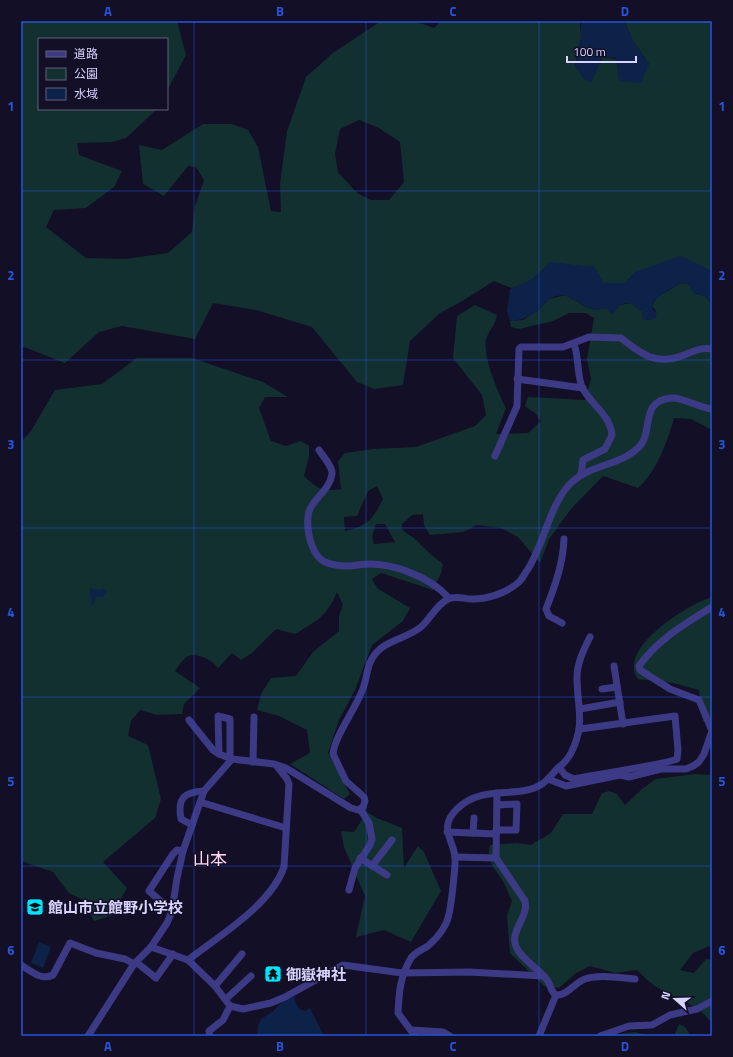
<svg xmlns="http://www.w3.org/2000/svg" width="733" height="1057" font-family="'Titillium Web','Noto Sans JP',sans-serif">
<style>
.green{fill:#12302f;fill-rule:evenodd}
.water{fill:#0c2248}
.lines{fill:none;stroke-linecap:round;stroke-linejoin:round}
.minor{stroke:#3d3a85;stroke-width:7}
.grid{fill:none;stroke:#2655da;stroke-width:1;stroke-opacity:0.55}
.labels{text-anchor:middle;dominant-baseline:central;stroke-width:3;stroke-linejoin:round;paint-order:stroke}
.poi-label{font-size:15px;font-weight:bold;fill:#d9d4ff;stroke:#130f26;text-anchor:start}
.quarter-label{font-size:17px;fill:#ffd6f0;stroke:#130f26}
.neatline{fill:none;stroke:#2655da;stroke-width:1.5}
.grid-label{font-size:13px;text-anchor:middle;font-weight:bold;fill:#2655da}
</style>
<rect width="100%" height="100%" fill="#130f26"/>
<!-- green -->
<g class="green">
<path d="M 21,21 L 177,21 L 186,55 L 167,91 L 167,39 L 39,39 L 39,109 L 157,109 L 126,138 L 112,142 L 77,143 L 79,155 L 122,171 L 114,187 L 86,208 L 54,210 L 46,227 L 86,258 L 125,259 L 168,253 L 192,232 L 195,206 L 204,180 L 196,167 L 188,166 L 164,196 L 143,184 L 139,145 L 162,150 L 203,124 L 232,124 L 248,130 L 258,147 L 271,211 L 281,212 L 280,184 L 287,131 L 306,77 L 333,53 L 381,21 L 414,21 L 434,28 L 441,21 L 580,21 L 581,37 L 575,66 L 599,65 L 603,57 L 649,64 L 633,41 L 624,21 L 712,21 L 712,271 L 635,272 L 625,283 L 604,283 L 550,262 L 533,279 L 514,289 L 494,281 L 459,303 L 440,313 L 410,341 L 403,385 L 374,389 L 357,382 L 312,327 L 256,310 L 213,303 L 195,339 L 122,326 L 99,332 L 65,363 L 24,347 L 21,349 ZM 359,120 L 379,128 L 400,142 L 404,182 L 389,200 L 371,200 L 357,193 L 338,172 L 335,154 L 340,129 Z"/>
<path d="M 681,283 L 688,284 L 695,294 L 705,296 L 712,305 L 712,430 L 691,419 L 674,418 C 668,440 656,473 638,488 L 603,476 L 571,509 L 549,539 L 540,563 L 518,537 L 501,528 L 477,525 L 463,532 L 430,535 L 424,525 L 423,514 L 412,515 L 402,524 L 402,529 C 406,534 413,536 417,541 C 427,551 431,555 443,564 L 441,573 L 433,590 L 381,573 L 372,579 L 377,588 L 410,608 L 403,621 L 372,645 L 355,690 L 339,720 L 328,753 L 350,794 L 344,799 L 290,764 L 310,753 L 307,730 L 279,716 L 257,710 L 261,694 L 271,678 L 296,676 L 313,652 L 339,631 L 339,616 L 343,605 L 337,592 C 327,616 317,621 295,634 L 276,629 L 252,653 L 241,660 L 232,653 L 218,668 C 213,661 198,652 188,656 C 183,659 179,666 175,671 L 200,688 L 184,704 L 182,714 L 157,715 L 140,710 L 131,721 L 128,736 L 148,745 L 161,799 L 155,818 L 103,862 L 127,888 L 119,902 L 119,913 L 94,921 L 83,900 L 69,893 L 53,872 L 21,861 L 21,442 L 31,431 L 55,390 L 102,384 L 137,358 L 192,358 L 263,382 L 288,397 L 265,397 L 259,408 L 271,441 L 286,446 L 301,441 L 309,446 L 309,456 L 304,476 C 318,489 321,492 341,489 L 338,461 L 345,453 L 373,449 L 416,447 L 475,426 L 486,415 L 482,395 L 453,358 L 457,316 L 475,305 L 497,315 C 496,325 488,331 486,340 C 483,358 498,392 506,408 L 496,434 L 528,433 L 541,421 L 535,413 L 525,406 L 528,397 L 585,400 L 591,379 L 587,359 L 594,318 L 586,313 L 569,313 L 553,321 L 519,329 L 511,327 L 510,321 L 523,320 L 539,310 L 549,299 L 565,295 L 586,307 L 595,310 L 607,308 L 612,314 L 620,305 L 630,303 L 642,311 L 647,320 L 652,319 L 656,311 L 652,306 L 658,297 ZM 377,486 L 383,499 C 372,520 369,525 345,531 L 344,517 L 357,516 L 368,491 ZM 376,524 L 385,524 L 395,542 L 374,544 L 372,536 Z"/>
<path d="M 712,597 L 712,719 L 703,721 L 699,690 L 673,683 L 638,679 C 616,649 688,604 712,597 Z"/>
<path d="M 695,774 L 712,775 L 712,945 L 693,953 L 680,970 L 694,973 L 706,959 L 712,960 L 712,1023 C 696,1003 682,1002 662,990 C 652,985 645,978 637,970 L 615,973 L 590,966 L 576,973 L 559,988 L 544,986 L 510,953 L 507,915 L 512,901 C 509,895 507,889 504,883 C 497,871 485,861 490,845 L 517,843 L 531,845 L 551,833 L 563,814 L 592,814 L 602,793 L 609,791 L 617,794 L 625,805 L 642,789 L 656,779 Z"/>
<path d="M 367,812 L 377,818 L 402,828 L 404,868 L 418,846 L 424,852 L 441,891 L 411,942 L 384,930 L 356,937 L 365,896 L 344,847 L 341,831 L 354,832 Z"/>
<path d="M 679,1024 L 685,1027 L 691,1036 L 674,1036 Z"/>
<path d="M 635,1032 L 651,1036 L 607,1036 Z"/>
</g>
<!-- water -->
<g class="water">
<path d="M 583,21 L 624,21 L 633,41 L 649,64 L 641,83 L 619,81 L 616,58 L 603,57 L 591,83 L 584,79 L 575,66 L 581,37 L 581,23 Z"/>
<path d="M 681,256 L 712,271 L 712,305 L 705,296 L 694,294 L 688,284 L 683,283 C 673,287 652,298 652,308 L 657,314 L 655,319 L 643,320 L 642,311 C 629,301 622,299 613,315 L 607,308 L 595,310 L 586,307 L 565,295 C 551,296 550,298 541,308 C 535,315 519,321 510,321 L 507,312 L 510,289 L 533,279 L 550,262 L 594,267 L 604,283 L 625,283 L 635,272 Z"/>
<path d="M 90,588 L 100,590 L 104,588 L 107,591 L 103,597 L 96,597 L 93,605 L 91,605 Z"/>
<path d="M 39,942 L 51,947 L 43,968 L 31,963 Z"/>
<path d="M 294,996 C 296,1003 297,1010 306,1011 L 309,1008 L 311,1010 L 324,1036 L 257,1036 L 258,1025 L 261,1019 L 272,1012 L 284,1000 Z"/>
</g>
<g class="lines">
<!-- minor -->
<g class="minor">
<path d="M 574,344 C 579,357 577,375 582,387 C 590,404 610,414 612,435 L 605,449 L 583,460 L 581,475"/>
<path d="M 517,379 L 583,388"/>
<path d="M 319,450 C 322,455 333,467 332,474 C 330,488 318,495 311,507 C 303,520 310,555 325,562 C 335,566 347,567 358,565 C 388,560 429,576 449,598"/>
<path d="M 495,456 L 517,406 L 519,349 L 521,347 L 563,347 L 589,337 L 621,338 C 642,355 657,366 684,355 C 694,351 702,347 712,349"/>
<path d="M 562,623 L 549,616 L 546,609 C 555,586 563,564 564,539"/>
<path d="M 614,666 L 623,724"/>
<path d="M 602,689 L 617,687"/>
<path d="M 580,709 L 620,702"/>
<path d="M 189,720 L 213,750 L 219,754"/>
<path d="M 230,758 L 230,719 L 218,716 L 219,754 L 232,759 L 274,764 L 286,768 L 351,808 L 358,810 L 363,807 L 365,801 L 364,797 L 346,781 L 333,754 C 335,735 355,710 362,691 C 367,681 366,667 373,657 C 384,640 406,639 421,627 C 431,618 436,605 448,599 C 456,595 464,599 472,599 C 488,599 507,593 519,582 C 523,578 525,573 528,569 C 544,544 549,507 569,485 C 588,464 619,467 639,447 C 654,432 639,401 671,398 C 682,397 700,408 712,409"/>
<path d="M 253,762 L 254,717"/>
<path d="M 559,767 L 565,775 L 574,779 C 588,776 672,763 677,759 L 678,750 L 675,716 L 580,729"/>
<path d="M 548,779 L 566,786 L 620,775 L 629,777 L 661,769 L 686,769 L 693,766 L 699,762 L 704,754 L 712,731 L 699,700 L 670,689 L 640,670 L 639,666 C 658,639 685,624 712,607"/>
<path d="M 497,793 L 496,858 L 525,901 C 528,913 518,923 515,936 C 511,954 538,967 547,980 C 551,985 550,991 556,995 C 567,996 574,983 585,979 C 599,974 620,978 635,979"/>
<path d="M 200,802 L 286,828"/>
<path d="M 192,825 L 181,819 C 177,798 184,792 204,791"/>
<path d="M 496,830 L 516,830 L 517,804 L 498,805"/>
<path d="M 447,832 L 496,834"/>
<path d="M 473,833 L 474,818"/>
<path d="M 455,857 L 496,858"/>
<path d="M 360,858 L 387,875"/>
<path d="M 372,866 L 392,840"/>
<path d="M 349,890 L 355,868 L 370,845 L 372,839 L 369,823 L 360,809"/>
<path d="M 172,911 L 149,891 L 173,854 L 177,850 L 183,851"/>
<path d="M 151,947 L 188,960 L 215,986 L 230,1006 L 243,1009 L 271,1003 L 285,997 L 343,965 L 402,973 L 469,972 L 543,976"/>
<path d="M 188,960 C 219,936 271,905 284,867 L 289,784 L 287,779 L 276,765"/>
<path d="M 136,962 L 156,978 L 173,954"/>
<path d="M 21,965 C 31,971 41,981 53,975 L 70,943 L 96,953 L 125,959 L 134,964"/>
<path d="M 215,986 L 242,954"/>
<path d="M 226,999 L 251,976"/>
<path d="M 411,1030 L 443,1032 L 450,1036"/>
<path d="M 88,1036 L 134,964 L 151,947 L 167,923 L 172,911 L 177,878 L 183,851 L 204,791 L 232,759"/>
<path d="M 210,1036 L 209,1031 L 223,1020 L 230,1006"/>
<path d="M 415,1036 L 398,1013 C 399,992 400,977 411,958 C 415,952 422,950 428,946 C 437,938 447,926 449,914 C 451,906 456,864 455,857 C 453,839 438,827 457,809 C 483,783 518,800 542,784 C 548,780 552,774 557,769 C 562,765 568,759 571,753 C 586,724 577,707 577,677 C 577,663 584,649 590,637"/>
<path d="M 539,1036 L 556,995"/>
<path d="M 600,1036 L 629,1026 L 652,1025 L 670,1015 L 697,1009 L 712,1001"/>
</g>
</g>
<!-- grid -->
<path class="grid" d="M 194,21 L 194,1036M 366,21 L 366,1036M 539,21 L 539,1036M 21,191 L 712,191M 21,360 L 712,360M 21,528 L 712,528M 21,697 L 712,697M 21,866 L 712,866"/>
<!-- icons -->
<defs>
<g id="school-square" transform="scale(0.9)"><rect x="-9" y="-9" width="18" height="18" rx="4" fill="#00e5ff" stroke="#130f26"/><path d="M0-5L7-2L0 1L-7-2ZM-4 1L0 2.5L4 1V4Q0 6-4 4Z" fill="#111"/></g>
<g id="temple-square" transform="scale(0.9)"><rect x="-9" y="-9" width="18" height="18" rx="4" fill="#00e5ff" stroke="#130f26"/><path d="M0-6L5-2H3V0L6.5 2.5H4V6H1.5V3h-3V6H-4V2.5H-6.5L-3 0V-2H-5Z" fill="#111"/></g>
</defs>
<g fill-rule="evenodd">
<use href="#school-square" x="35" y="907"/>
<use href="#temple-square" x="273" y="974"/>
</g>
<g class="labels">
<!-- poi labels -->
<g class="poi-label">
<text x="48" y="907">館山市立館野小学校</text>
<text x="286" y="974">御嶽神社</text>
</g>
<!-- quarter labels -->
<g class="quarter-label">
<text x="210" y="859">山本</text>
</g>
</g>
<!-- border -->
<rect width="733" height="1057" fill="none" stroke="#130f26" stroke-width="44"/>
<!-- legend -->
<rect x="38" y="38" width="130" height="72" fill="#130f26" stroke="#625e7d"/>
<rect x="46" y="51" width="20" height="6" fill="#3d3a85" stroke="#625e7d"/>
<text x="74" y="58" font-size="12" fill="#d9d4ff">道路</text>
<rect x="46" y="68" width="20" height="12" fill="#12302f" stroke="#625e7d"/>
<text x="74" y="78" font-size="12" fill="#d9d4ff">公園</text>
<rect x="46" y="88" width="20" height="12" fill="#0c2248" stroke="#625e7d"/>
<text x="74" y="98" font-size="12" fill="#d9d4ff">水域</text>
<!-- north arrow -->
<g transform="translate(675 999) rotate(290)" stroke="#130f26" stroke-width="3" paint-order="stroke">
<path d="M0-3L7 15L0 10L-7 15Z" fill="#d9d4ff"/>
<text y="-6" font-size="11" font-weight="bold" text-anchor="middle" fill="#d9d4ff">N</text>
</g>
<!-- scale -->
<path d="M567 56v6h69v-6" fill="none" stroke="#d9d4ff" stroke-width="2"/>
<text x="573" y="56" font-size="12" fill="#d9d4ff" stroke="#130f26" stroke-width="3" paint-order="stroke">100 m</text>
<rect x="22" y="22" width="689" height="1013" class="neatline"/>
<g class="grid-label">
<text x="108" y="16">A</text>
<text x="280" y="16">B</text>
<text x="453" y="16">C</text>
<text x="625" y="16">D</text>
<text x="11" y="111">1</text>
<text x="722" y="111">1</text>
<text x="11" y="280">2</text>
<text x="722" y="280">2</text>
<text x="11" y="449">3</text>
<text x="722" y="449">3</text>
<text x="11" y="617">4</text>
<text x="722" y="617">4</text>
<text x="11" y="786">5</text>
<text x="722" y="786">5</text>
<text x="11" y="955">6</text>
<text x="722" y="955">6</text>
<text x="108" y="1051">A</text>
<text x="280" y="1051">B</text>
<text x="453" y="1051">C</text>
<text x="625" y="1051">D</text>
</g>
</svg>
